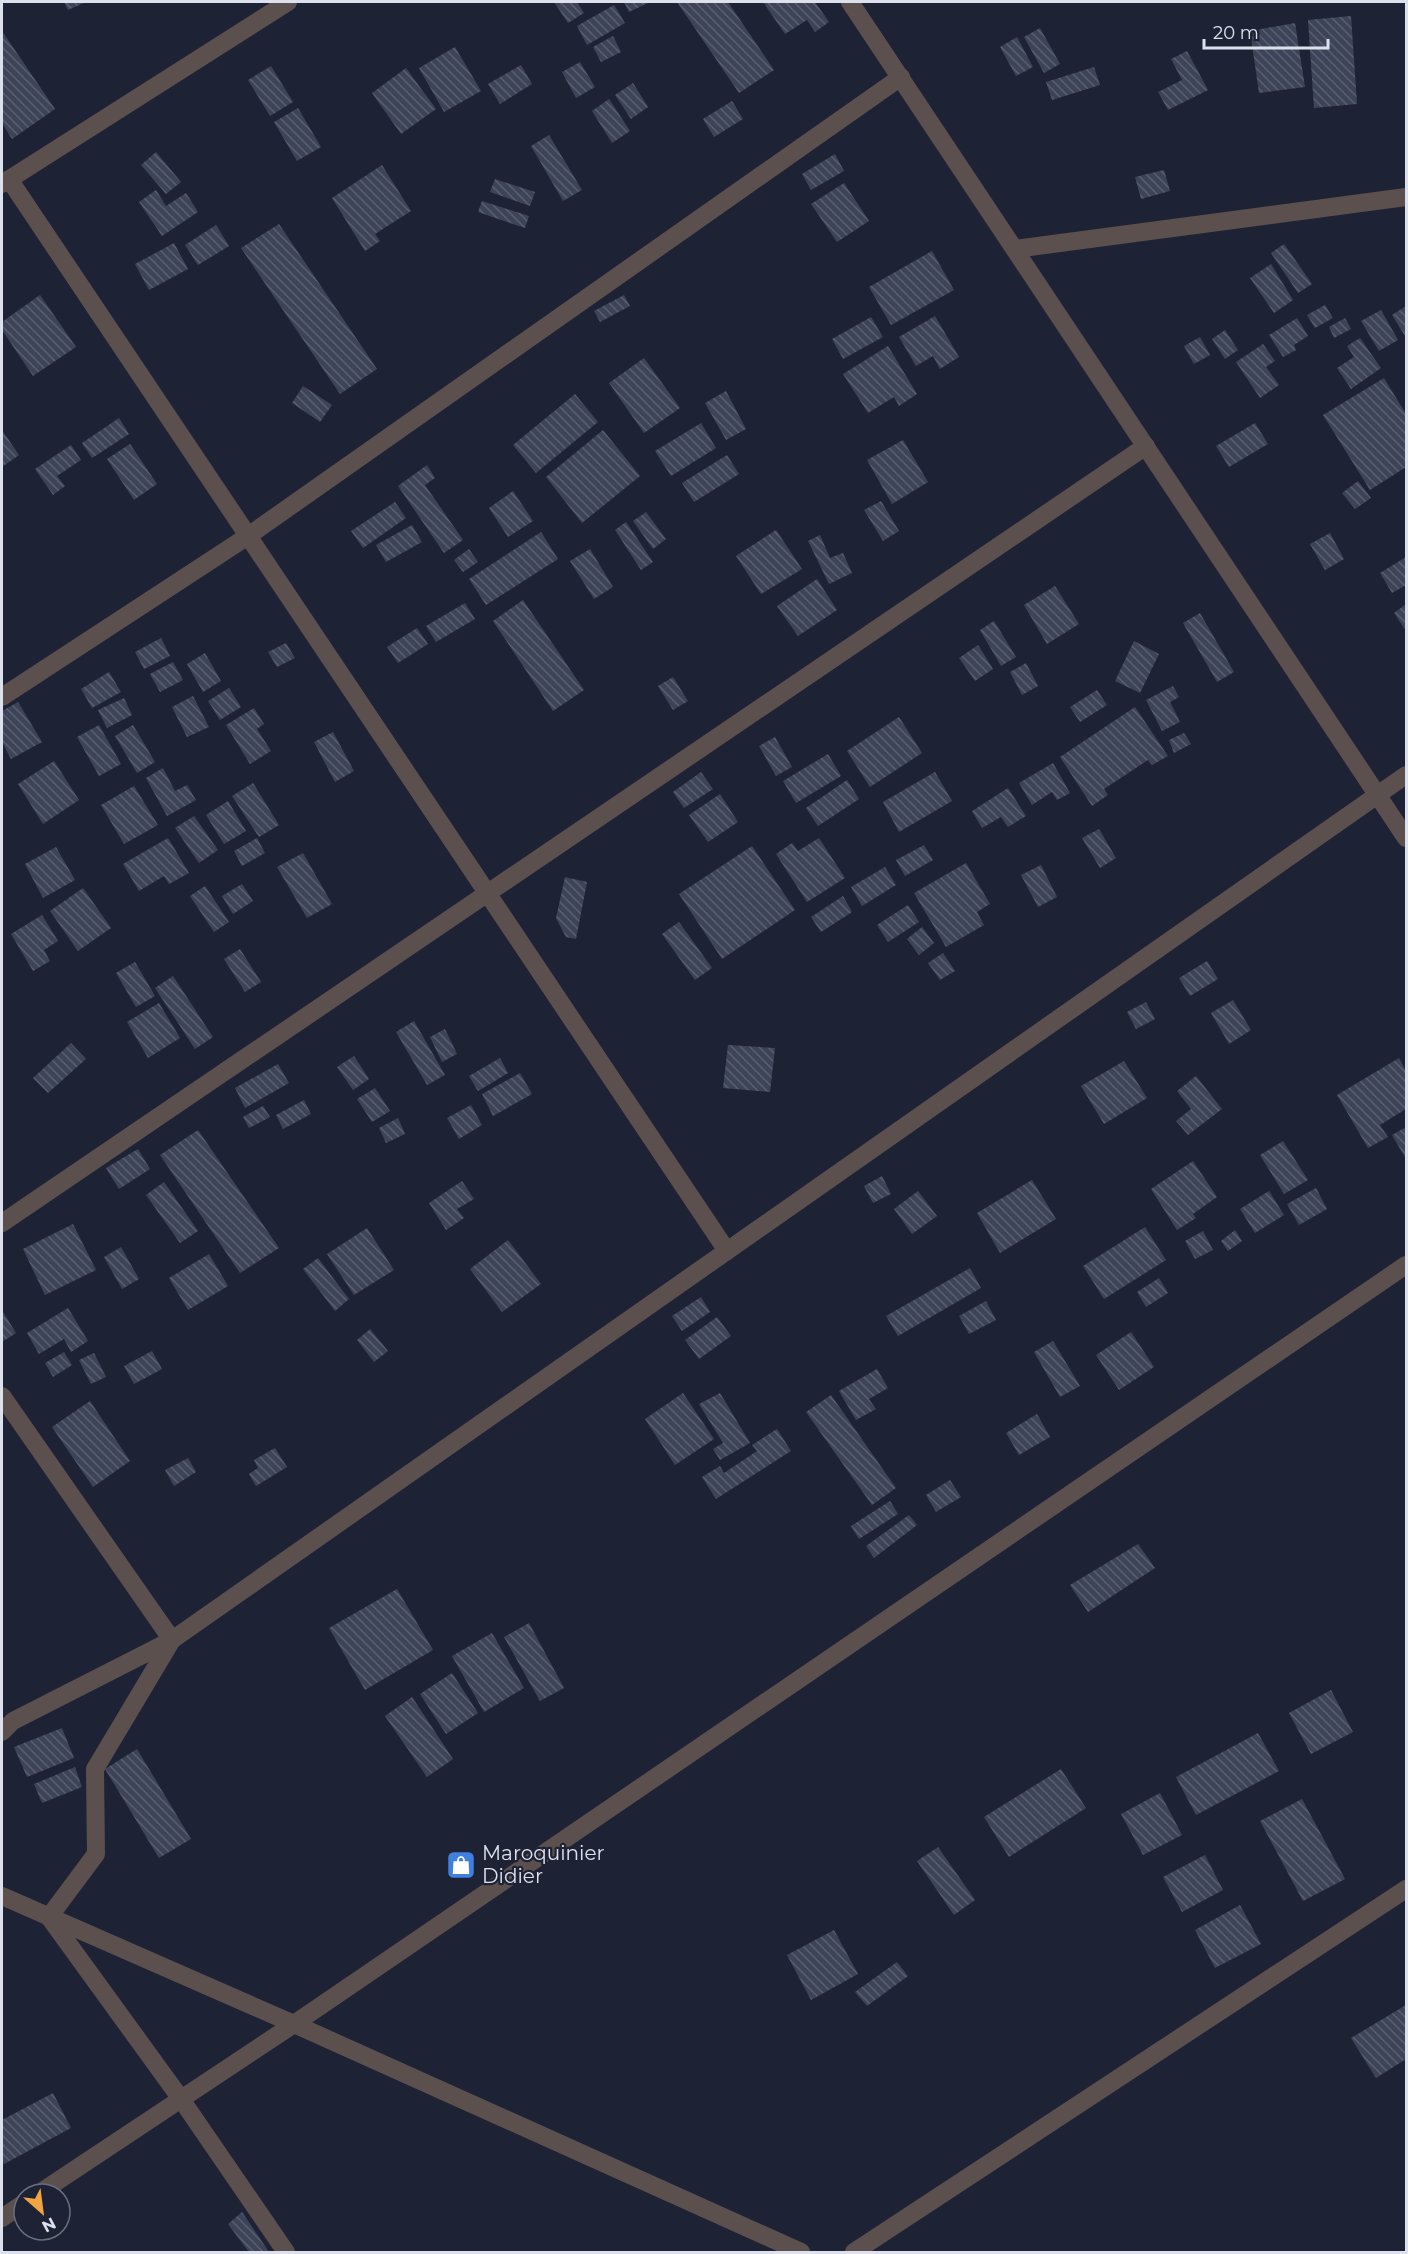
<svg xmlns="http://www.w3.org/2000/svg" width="1408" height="2254" font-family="Montserrat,sans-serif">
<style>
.building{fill:url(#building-back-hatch)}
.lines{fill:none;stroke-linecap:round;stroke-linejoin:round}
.minor{stroke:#5c504e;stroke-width:18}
.labels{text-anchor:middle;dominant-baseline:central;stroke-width:4.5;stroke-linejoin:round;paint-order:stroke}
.poi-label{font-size:20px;fill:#dde1ee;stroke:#1e2235;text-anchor:start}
</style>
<defs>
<pattern id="building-back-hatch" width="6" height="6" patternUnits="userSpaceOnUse" patternTransform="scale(1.5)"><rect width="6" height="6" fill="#3e4458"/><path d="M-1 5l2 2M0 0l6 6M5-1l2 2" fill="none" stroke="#595f70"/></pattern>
</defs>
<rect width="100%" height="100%" fill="#1e2235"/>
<!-- building -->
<g class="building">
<path d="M 64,2 L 86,2 L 68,10 Z"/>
<path d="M 554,2 L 577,2 L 584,13 L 568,23 Z"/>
<path d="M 624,2 L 650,2 L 629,12 Z"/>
<path d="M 677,2 L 728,2 L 774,70 L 739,93 Z"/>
<path d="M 763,2 L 815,2 L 829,22 L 815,32 L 807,20 L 785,34 Z"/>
<path d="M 614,5 L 625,23 L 587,45 L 577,26 Z"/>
<path d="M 1351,16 L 1357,104 L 1314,108 L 1308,20 Z"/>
<path d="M 1295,23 L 1305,87 L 1259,93 L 1250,31 Z"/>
<path d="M 1040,28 L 1060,64 L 1044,73 L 1024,37 Z"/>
<path d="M 2,31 L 55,109 L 12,139 L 2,123 Z"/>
<path d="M 613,36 L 621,52 L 601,62 L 593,47 Z"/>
<path d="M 1017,37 L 1033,67 L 1016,76 L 1000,47 Z"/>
<path d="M 455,47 L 481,91 L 444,112 L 419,68 Z"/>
<path d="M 1187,51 L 1208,90 L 1168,110 L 1158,92 L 1182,80 L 1171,59 Z"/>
<path d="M 580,62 L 595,87 L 576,98 L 562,72 Z"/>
<path d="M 521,65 L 532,84 L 500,104 L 488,84 Z"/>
<path d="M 271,66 L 293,102 L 270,116 L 248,80 Z"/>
<path d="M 1094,67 L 1100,85 L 1052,100 L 1046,82 Z"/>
<path d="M 406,68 L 436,109 L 401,134 L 372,93 Z"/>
<path d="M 633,83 L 648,107 L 631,119 L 615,95 Z"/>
<path d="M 609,99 L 630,131 L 612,143 L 592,111 Z"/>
<path d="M 732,101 L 743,119 L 714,137 L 703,119 Z"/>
<path d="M 298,108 L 321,147 L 297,161 L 274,122 Z"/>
<path d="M 549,135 L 582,190 L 563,201 L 531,146 Z"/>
<path d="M 156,152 L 181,182 L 166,194 L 141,165 Z"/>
<path d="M 835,154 L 844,171 L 811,190 L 802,174 Z"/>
<path d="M 382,165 L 411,211 L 375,234 L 380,241 L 365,251 L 332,198 Z"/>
<path d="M 1164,170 L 1170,191 L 1141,199 L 1135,177 Z"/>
<path d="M 495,179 L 535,192 L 530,206 L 490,192 Z"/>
<path d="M 844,183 L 869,221 L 837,242 L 811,204 Z"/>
<path d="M 156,190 L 166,206 L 186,193 L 198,212 L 162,236 L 139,202 Z"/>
<path d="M 482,201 L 529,216 L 525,228 L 478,212 Z"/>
<path d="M 279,224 L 377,369 L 340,394 L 241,248 Z"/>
<path d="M 216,225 L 229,246 L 198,265 L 185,245 Z"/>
<path d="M 174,243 L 188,269 L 149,290 L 135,264 Z"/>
<path d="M 1284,244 L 1312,284 L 1298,293 L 1271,253 Z"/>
<path d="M 932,251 L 954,290 L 891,325 L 869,287 Z"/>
<path d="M 1271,264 L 1293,300 L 1274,313 L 1250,278 Z"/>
<path d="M 40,295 L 76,347 L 33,376 L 2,330 L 2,322 Z"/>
<path d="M 624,295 L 630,306 L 600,322 L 594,311 Z"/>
<path d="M 1325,305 L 1333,318 L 1315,328 L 1307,315 Z"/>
<path d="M 1406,306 L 1406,335 L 1405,336 L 1392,315 Z"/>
<path d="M 1381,310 L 1398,340 L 1379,351 L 1361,321 Z"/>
<path d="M 935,316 L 959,357 L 940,369 L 933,356 L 916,366 L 899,337 Z"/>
<path d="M 871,317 L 883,337 L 843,359 L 832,339 Z"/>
<path d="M 1297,318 L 1308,336 L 1294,345 L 1296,350 L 1283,357 L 1269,335 Z"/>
<path d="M 1345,318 L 1351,329 L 1334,338 L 1329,327 Z"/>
<path d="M 1225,330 L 1238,350 L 1225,359 L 1212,339 Z"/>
<path d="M 1200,337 L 1210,355 L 1194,364 L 1184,346 Z"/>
<path d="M 1360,338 L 1381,368 L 1351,389 L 1337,368 L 1354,357 L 1347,346 Z"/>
<path d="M 1263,344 L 1275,361 L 1266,367 L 1279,385 L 1260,398 L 1236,362 Z"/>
<path d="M 888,346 L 917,394 L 899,406 L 894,397 L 868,413 L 843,374 Z"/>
<path d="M 644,358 L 680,408 L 644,433 L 609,383 Z"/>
<path d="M 1384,378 L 1406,414 L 1406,467 L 1370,490 L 1323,415 Z"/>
<path d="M 303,386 L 332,405 L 320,422 L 292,403 Z"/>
<path d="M 726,391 L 746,429 L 726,440 L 705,403 Z"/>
<path d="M 575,394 L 598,422 L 536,473 L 513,445 Z"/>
<path d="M 119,418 L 129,434 L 92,458 L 82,443 Z"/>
<path d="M 701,423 L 716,448 L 671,476 L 655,451 Z"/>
<path d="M 1255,423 L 1268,444 L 1229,467 L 1216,446 Z"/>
<path d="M 2,430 L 19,455 L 2,467 Z"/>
<path d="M 603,430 L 640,476 L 582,523 L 546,477 Z"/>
<path d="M 903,440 L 928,482 L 892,504 L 867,460 Z"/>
<path d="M 130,444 L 157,484 L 134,500 L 107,459 Z"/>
<path d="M 71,445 L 81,460 L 57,476 L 65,486 L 53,495 L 35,469 Z"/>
<path d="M 727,455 L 739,474 L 694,502 L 682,483 Z"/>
<path d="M 427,465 L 435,478 L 425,485 L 463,540 L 444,553 L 398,486 Z"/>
<path d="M 1358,481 L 1371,498 L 1355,509 L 1342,493 Z"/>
<path d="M 513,491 L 533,521 L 508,537 L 489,508 Z"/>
<path d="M 881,501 L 899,531 L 883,541 L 864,510 Z"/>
<path d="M 395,502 L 406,518 L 363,548 L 351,531 Z"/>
<path d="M 646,512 L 666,539 L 653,549 L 633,521 Z"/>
<path d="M 626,522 L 653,562 L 641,570 L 615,530 Z"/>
<path d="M 412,525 L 422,542 L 386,562 L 376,545 Z"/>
<path d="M 776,530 L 802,569 L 761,594 L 736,556 Z"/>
<path d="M 541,532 L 558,559 L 486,605 L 469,579 Z"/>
<path d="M 1330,533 L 1344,559 L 1325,570 L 1310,544 Z"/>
<path d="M 820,535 L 830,558 L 843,553 L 852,573 L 829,584 L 808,541 Z"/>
<path d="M 469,549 L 478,562 L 463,572 L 454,560 Z"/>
<path d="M 590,549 L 613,587 L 594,599 L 570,561 Z"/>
<path d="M 1406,557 L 1406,585 L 1392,593 L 1380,573 Z"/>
<path d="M 817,579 L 837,610 L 798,636 L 777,606 Z"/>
<path d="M 1055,586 L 1079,624 L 1047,644 L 1024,605 Z"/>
<path d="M 523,600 L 584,690 L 553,711 L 493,621 Z"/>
<path d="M 465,603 L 475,619 L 436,642 L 426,626 Z"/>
<path d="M 1406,604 L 1406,631 L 1394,613 Z"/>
<path d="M 1200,613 L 1234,672 L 1217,682 L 1183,623 Z"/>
<path d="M 994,621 L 1016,657 L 1001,666 L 980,630 Z"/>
<path d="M 417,628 L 428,644 L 398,663 L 387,647 Z"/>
<path d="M 161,638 L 170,656 L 144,669 L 135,652 Z"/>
<path d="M 1134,641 L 1159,654 L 1140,693 L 1115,681 Z"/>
<path d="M 286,643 L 295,658 L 277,667 L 268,652 Z"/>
<path d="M 978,645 L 993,669 L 975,681 L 959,658 Z"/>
<path d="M 205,653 L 221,681 L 203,692 L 187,664 Z"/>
<path d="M 173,662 L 183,680 L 160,692 L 150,674 Z"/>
<path d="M 1026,663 L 1038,686 L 1022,695 L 1010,672 Z"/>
<path d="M 109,672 L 121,692 L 92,708 L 81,689 Z"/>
<path d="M 673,677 L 688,701 L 673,710 L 658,686 Z"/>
<path d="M 1173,686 L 1179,697 L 1170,702 L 1180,722 L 1162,731 L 1146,700 Z"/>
<path d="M 229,688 L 241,707 L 220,720 L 208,701 Z"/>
<path d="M 1097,690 L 1107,705 L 1080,722 L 1070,707 Z"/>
<path d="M 193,696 L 209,727 L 187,737 L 172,707 Z"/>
<path d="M 124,698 L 132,715 L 107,728 L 98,710 Z"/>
<path d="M 18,702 L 42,742 L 11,759 L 2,742 L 2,711 Z"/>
<path d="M 1135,707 L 1168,756 L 1152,765 L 1148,760 L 1104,789 L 1108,795 L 1092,806 L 1060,757 Z"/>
<path d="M 254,708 L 264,724 L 257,729 L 271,751 L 250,764 L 226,725 Z"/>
<path d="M 899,717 L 922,753 L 870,787 L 847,751 Z"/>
<path d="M 99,725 L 121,764 L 99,776 L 77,737 Z"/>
<path d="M 133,725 L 155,762 L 137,773 L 115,736 Z"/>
<path d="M 333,732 L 354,771 L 335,782 L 314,742 Z"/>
<path d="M 1184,733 L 1191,744 L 1174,753 L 1169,740 Z"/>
<path d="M 775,737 L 792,767 L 776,776 L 759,746 Z"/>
<path d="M 828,754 L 841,776 L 796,803 L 783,781 Z"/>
<path d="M 54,761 L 79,800 L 43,824 L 18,784 Z"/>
<path d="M 1053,763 L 1070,793 L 1057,800 L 1052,792 L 1032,805 L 1019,783 Z"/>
<path d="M 163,768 L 175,791 L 187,785 L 196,800 L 167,816 L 146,778 Z"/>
<path d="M 701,772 L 713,789 L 684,808 L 673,792 Z"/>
<path d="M 935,772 L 952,801 L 899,832 L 883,802 Z"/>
<path d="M 847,780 L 859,799 L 818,826 L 806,808 Z"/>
<path d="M 253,783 L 279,825 L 259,837 L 232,796 Z"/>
<path d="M 134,786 L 158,825 L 124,844 L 101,805 Z"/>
<path d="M 1008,788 L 1026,816 L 1008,827 L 1001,817 L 982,828 L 972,811 Z"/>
<path d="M 720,794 L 738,822 L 708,842 L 689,815 Z"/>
<path d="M 228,801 L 246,831 L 224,844 L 206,815 Z"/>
<path d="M 194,816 L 218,850 L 199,863 L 175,828 Z"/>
<path d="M 1099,829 L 1116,858 L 1100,868 L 1082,838 Z"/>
<path d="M 168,838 L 189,873 L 169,884 L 164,876 L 139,891 L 123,864 Z"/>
<path d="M 257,838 L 265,853 L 242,866 L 234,851 Z"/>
<path d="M 819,838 L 845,878 L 807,902 L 776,854 L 792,843 L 798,851 Z"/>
<path d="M 924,845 L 933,860 L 905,876 L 896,860 Z"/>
<path d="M 752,846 L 795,910 L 722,959 L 679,894 Z"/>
<path d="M 56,847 L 75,880 L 43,898 L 25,864 Z"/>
<path d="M 303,853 L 332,904 L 307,918 L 277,867 Z"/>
<path d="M 966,863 L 990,904 L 977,912 L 984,925 L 946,947 L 914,893 Z"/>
<path d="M 1041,865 L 1057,897 L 1038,907 L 1021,875 Z"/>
<path d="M 885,867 L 896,885 L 862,906 L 851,887 Z"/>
<path d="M 565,877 L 587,882 L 576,939 L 566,937 L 556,918 Z"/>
<path d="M 242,884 L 253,901 L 233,914 L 222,896 Z"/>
<path d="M 205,886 L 229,922 L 214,932 L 190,896 Z"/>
<path d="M 83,888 L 111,928 L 78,951 L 50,911 Z"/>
<path d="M 843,896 L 852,912 L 821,932 L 811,917 Z"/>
<path d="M 908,905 L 919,922 L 888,942 L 877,925 Z"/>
<path d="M 42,915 L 58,941 L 44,950 L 50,961 L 33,971 L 11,934 Z"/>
<path d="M 679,922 L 712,968 L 695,980 L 662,934 Z"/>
<path d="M 922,927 L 934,943 L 919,955 L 907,939 Z"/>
<path d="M 240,949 L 261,982 L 245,992 L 224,959 Z"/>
<path d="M 943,953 L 955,971 L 940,980 L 928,963 Z"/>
<path d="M 1207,961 L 1218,979 L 1190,996 L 1179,978 Z"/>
<path d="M 135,962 L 155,996 L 136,1007 L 116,973 Z"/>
<path d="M 173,976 L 213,1037 L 195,1049 L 155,988 Z"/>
<path d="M 1233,1000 L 1251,1030 L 1229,1044 L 1211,1013 Z"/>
<path d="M 1146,1002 L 1155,1019 L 1136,1029 L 1127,1012 Z"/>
<path d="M 159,1003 L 180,1038 L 148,1058 L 127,1022 Z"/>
<path d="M 414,1021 L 445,1075 L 427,1085 L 396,1032 Z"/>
<path d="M 445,1029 L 457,1054 L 442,1062 L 430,1037 Z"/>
<path d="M 71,1043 L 86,1059 L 48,1093 L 33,1078 Z"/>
<path d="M 728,1045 L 775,1048 L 770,1092 L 723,1088 Z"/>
<path d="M 354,1056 L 369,1079 L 353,1090 L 337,1067 Z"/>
<path d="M 500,1058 L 508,1073 L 478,1091 L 469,1076 Z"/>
<path d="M 1399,1058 L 1406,1071 L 1406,1109 L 1380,1125 L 1388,1137 L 1368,1148 L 1337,1095 Z"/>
<path d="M 1124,1061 L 1147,1098 L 1104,1124 L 1081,1086 Z"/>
<path d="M 278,1064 L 289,1083 L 245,1108 L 235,1088 Z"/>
<path d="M 520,1073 L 532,1094 L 493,1116 L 482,1094 Z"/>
<path d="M 1196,1076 L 1222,1109 L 1188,1135 L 1176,1121 L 1191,1109 L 1177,1091 Z"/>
<path d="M 375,1088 L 390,1111 L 372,1122 L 357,1099 Z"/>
<path d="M 304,1100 L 311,1114 L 283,1129 L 276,1115 Z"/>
<path d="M 471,1105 L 482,1125 L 459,1139 L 447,1118 Z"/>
<path d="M 263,1106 L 270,1117 L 249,1128 L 243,1117 Z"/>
<path d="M 398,1118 L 405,1134 L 386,1143 L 379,1128 Z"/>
<path d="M 1406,1127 L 1406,1159 L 1392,1135 Z"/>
<path d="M 198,1130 L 279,1248 L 240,1273 L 160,1155 Z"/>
<path d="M 1283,1141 L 1308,1180 L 1284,1194 L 1260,1155 Z"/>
<path d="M 138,1149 L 150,1169 L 119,1189 L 106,1168 Z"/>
<path d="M 1193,1161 L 1217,1197 L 1193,1214 L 1196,1218 L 1177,1230 L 1151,1189 Z"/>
<path d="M 882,1176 L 891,1194 L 873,1203 L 864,1186 Z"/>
<path d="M 1032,1180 L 1056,1219 L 1000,1253 L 977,1213 Z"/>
<path d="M 462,1181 L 474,1199 L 457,1209 L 464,1218 L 446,1230 L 429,1203 Z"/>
<path d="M 164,1182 L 198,1231 L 180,1243 L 146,1195 Z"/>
<path d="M 1316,1188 L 1327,1209 L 1299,1225 L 1287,1204 Z"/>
<path d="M 918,1191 L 937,1216 L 912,1234 L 894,1209 Z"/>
<path d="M 1269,1191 L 1284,1215 L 1255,1233 L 1240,1209 Z"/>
<path d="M 73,1224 L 96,1270 L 45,1295 L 23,1249 Z"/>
<path d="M 1145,1227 L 1166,1260 L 1104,1299 L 1083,1266 Z"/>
<path d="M 367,1228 L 394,1270 L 354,1295 L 327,1254 Z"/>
<path d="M 1235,1230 L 1242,1241 L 1228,1251 L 1221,1241 Z"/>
<path d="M 1203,1231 L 1213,1250 L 1195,1259 L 1185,1241 Z"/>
<path d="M 508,1240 L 541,1284 L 502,1312 L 470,1269 Z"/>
<path d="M 121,1247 L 139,1279 L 122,1289 L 104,1257 Z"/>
<path d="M 209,1254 L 228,1286 L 188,1310 L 169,1278 Z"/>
<path d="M 318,1258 L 349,1299 L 335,1311 L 303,1269 Z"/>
<path d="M 970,1268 L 981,1288 L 898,1336 L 886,1316 Z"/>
<path d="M 1159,1278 L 1168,1293 L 1146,1307 L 1137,1292 Z"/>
<path d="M 701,1297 L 710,1312 L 682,1331 L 672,1316 Z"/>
<path d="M 986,1301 L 996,1320 L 969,1334 L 959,1316 Z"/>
<path d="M 68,1308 L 88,1341 L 71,1352 L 64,1339 L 39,1354 L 27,1333 Z"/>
<path d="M 2,1310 L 16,1333 L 2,1342 Z"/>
<path d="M 717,1317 L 731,1336 L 699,1359 L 685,1340 Z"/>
<path d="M 370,1329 L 388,1351 L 374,1362 L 357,1340 Z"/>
<path d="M 1131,1332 L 1154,1367 L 1119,1390 L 1096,1355 Z"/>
<path d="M 1053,1341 L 1080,1386 L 1060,1397 L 1034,1352 Z"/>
<path d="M 152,1351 L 162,1369 L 134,1384 L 124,1366 Z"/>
<path d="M 64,1352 L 72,1365 L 53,1377 L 45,1363 Z"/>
<path d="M 94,1353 L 106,1377 L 91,1384 L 79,1360 Z"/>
<path d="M 877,1369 L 888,1388 L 869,1399 L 876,1409 L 856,1420 L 839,1391 Z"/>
<path d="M 683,1393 L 714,1439 L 675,1465 L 645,1419 Z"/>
<path d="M 720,1393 L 750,1443 L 720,1460 L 713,1449 L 723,1443 L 699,1404 Z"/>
<path d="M 831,1395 L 896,1488 L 872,1505 L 806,1412 Z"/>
<path d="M 90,1401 L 130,1461 L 93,1487 L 52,1427 Z"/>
<path d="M 1037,1414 L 1050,1437 L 1019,1455 L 1006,1433 Z"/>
<path d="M 777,1429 L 791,1451 L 716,1499 L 702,1477 L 720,1466 L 724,1473 L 757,1451 L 752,1445 Z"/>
<path d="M 275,1448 L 287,1467 L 256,1486 L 249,1474 L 258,1468 L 254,1460 Z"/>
<path d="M 188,1458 L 196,1472 L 174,1486 L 165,1470 Z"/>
<path d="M 950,1480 L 961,1497 L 936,1512 L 926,1495 Z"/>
<path d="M 890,1501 L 898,1514 L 859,1539 L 851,1526 Z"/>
<path d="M 909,1515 L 917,1525 L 874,1558 L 866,1546 Z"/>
<path d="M 1138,1544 L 1155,1568 L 1088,1612 L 1070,1585 Z"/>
<path d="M 397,1589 L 433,1650 L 365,1690 L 329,1628 Z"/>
<path d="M 529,1623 L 564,1688 L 540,1701 L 504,1637 Z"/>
<path d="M 492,1633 L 524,1688 L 484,1712 L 452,1656 Z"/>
<path d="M 452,1673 L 478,1713 L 446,1734 L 420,1694 Z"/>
<path d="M 1331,1690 L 1353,1732 L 1311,1754 L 1289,1713 Z"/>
<path d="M 412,1697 L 453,1759 L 427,1777 L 385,1716 Z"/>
<path d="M 62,1728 L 74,1758 L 27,1777 L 14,1747 Z"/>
<path d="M 1258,1733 L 1279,1771 L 1196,1815 L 1176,1777 Z"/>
<path d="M 137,1749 L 191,1839 L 159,1858 L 105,1769 Z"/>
<path d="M 75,1767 L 82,1787 L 42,1803 L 34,1784 Z"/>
<path d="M 1061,1769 L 1086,1808 L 1009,1857 L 984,1817 Z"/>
<path d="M 1160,1793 L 1182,1835 L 1143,1855 L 1121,1814 Z"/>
<path d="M 1302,1799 L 1345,1879 L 1303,1901 L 1260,1821 Z"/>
<path d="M 938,1847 L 975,1900 L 954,1915 L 917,1861 Z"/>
<path d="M 1205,1855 L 1223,1890 L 1182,1912 L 1163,1877 Z"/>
<path d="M 1240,1905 L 1261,1944 L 1215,1968 L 1195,1930 Z"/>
<path d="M 834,1930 L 858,1974 L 811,2000 L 787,1955 Z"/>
<path d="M 897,1962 L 908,1976 L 867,2006 L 855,1992 Z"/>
<path d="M 1406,2005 L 1406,2059 L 1376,2078 L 1351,2038 Z"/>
<path d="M 53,2093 L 71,2128 L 4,2164 L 2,2159 L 2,2120 Z"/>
<path d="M 242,2212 L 269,2252 L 249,2252 L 228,2224 Z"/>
</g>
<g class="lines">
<!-- minor -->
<g class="minor">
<path d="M 850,2 L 1406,838"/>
<path d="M 9,179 L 727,1251"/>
<path d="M 2,184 L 288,2"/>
<path d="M 1015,249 L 1406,197"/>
<path d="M 2,697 L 248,536 L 901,77"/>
<path d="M 2,1223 L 1146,446"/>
<path d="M 2,1396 L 172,1640 L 95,1769 L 96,1854 L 49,1917 L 181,2099 L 286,2252"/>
<path d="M 2,1732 L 13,1721 L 172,1640 L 1406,775"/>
<path d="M 2,1896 L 294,2024 L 801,2252"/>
<path d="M 38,2194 L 294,2024 L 1406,1265"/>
<path d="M 2,2218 L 24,2203"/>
<path d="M 854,2252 L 1406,1889"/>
</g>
</g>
<!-- icons -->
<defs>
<g id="shop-square" transform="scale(1.5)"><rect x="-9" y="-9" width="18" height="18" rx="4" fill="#3f7fe0" stroke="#1e2235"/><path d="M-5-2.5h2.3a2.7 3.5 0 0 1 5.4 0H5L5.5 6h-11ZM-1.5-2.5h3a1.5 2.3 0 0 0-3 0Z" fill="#fff"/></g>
</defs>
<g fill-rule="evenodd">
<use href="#shop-square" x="461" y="1865"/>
</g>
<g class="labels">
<!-- poi labels -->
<g class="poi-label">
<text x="482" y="1853">Maroquinier<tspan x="482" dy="23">Didier</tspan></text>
</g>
</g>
<!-- border -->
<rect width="1408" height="2254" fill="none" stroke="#dde1ee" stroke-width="6"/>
<!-- north arrow -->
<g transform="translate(42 2212) rotate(152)"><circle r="28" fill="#1e2235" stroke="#6a6e7f" stroke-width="1.5"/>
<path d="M0-4.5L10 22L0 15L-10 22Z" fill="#f1a540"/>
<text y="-9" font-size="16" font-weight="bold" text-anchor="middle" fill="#dde1ee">N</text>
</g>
<!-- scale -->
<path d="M1204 39v9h124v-9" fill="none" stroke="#dde1ee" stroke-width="3"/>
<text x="1213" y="39" font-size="18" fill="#dde1ee" stroke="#1e2235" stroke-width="4.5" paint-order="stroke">20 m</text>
</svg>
